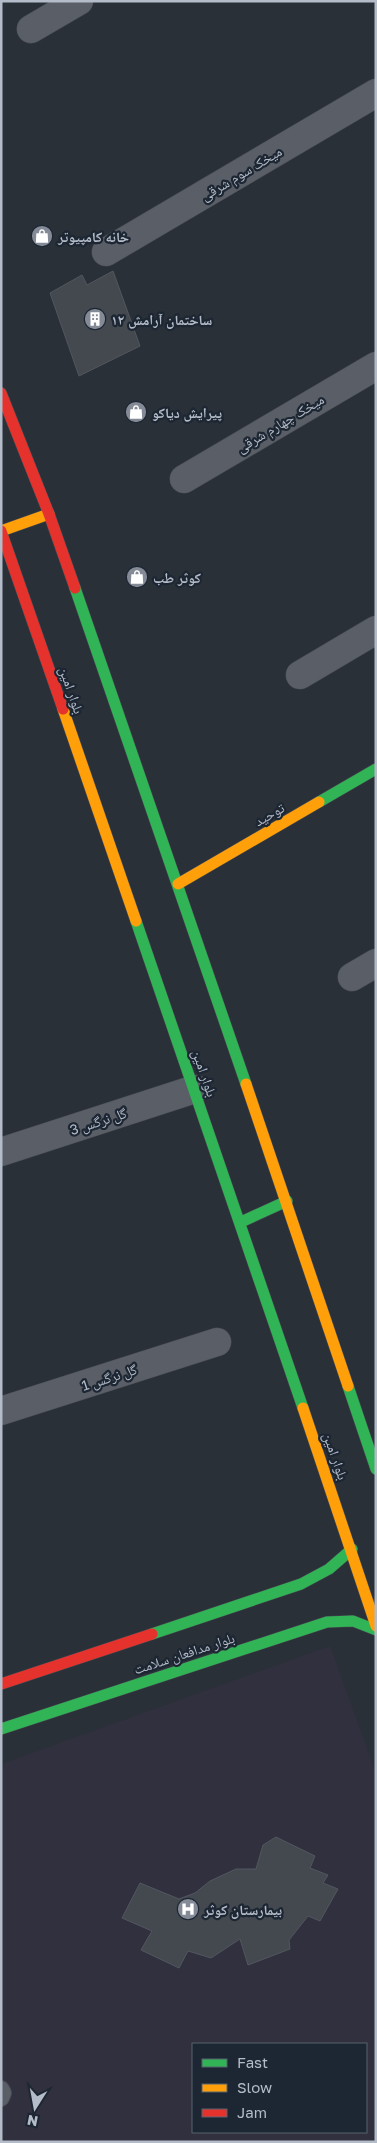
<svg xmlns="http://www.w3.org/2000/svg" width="377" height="2143" font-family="'Golos Text','Noto Naskh Arabic',sans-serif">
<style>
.medical{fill:#31303e;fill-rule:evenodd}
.building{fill:#444950;stroke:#52575f}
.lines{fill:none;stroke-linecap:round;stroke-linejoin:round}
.lane-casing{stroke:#484c53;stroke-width:18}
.street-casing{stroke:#484c53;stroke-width:29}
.fast-casing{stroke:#484c53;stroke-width:12}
.slow-casing{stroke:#484c53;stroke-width:12}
.jam-casing{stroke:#484c53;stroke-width:12}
.lane{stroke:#5a5e66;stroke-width:16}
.street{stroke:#5a5e66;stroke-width:28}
.fast{stroke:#30b455;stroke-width:11}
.slow{stroke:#ff9f0a;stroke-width:11}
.jam{stroke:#e5322d;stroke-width:11}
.labels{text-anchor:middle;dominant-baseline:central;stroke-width:4.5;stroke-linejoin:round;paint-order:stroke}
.street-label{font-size:14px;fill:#b4bcc9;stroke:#1d2633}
.poi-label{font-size:14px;font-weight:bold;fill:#b4bcc9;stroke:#1d2633;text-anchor:start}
</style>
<rect width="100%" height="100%" fill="#2a3038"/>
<!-- medical -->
<path class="medical" d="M 330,1646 L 376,1773 L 376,2142 L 1,2142 L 1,1764 ZM 193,2044 L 366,2044 L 366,2132 L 193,2132 Z"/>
<!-- building -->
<g class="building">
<path d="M 113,271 L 140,346 L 79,376 L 50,293 L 82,275 L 87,285 Z"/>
<path d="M 276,1837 L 315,1856 L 310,1868 L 328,1875 L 323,1883 L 338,1889 L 320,1921 L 308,1916 L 289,1940 L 290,1949 L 248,1965 L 240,1939 L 211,1958 L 188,1951 L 179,1968 L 141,1950 L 152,1931 L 122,1918 L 140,1883 L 179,1899 L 195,1893 L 210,1881 L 236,1869 L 256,1869 L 263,1845 Z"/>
</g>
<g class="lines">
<!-- lane casing -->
<g class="lane-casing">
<path id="lane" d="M 1,2089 L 3,2093 L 1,2098"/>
</g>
<!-- street casing -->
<g class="street-casing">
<g id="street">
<path d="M 31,29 L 79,1"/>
<path d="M 106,252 L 376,93"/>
<path d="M 184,479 L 376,366"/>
<path d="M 300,675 L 376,630"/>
<path d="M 352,977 L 376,963"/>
<path d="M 1,1152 L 195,1089"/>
<path d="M 1,1411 L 217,1342"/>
</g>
</g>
<!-- fast casing -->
<g class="fast-casing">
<g id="fast">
<path d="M 75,588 L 246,1084"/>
<path d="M 319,802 L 376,769"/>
<path d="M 136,921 L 303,1408"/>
<path d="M 241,1222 L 287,1201"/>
<path d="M 348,1386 L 376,1469"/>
<path d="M 152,1634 L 301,1584 L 329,1569 L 352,1549"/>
<path d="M 1,1729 L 327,1622 L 353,1621 L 376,1630"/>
</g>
</g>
<!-- slow casing -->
<g class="slow-casing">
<g id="slow">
<path d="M 1,531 L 49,514"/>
<path d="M 63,709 L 136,921"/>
<path d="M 178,884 L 319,802"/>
<path d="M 246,1084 L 348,1386"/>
<path d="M 303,1408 L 376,1626"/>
</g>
</g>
<!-- jam casing -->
<g class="jam-casing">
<g id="jam">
<path d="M 1,393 L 49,514 L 75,588"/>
<path d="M 1,531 L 63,709"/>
<path d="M 1,1684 L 152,1634"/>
</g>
</g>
<!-- lane -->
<use href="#lane" class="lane"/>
<!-- street -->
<use href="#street" class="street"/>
<!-- fast -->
<use href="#fast" class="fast"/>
<!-- slow -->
<use href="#slow" class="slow"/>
<!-- jam -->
<use href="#jam" class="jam"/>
</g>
<!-- icons -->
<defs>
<g id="shop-disc" transform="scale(1.125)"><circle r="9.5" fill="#848b96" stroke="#1d2633"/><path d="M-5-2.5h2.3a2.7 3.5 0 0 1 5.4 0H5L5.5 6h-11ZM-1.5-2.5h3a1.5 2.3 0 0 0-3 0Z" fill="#fff"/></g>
<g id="building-disc" transform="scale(1.125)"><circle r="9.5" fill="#848b96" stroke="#1d2633"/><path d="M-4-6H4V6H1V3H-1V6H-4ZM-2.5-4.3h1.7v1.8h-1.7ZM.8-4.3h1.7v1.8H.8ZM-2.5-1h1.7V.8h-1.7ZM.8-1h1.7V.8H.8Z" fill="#fff"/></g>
<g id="hospital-disc" transform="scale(1.125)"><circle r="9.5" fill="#848b96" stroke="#1d2633"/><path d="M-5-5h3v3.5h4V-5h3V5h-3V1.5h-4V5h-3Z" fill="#fff"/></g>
</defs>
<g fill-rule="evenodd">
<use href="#shop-disc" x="42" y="236"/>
<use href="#building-disc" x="95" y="319"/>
<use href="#shop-disc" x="136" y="412"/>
<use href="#shop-disc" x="137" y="577"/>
<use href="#hospital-disc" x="188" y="1909"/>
</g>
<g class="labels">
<!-- street labels -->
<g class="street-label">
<text transform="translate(241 173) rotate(-31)">میخک سوم شرقی</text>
<text transform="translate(280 423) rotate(-31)">میخک چهارم شرقی</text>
<text transform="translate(72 690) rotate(71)">بلوار امین</text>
<text transform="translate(269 814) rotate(-30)">توحید</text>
<text transform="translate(205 1073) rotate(71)">بلوار امین</text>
<text transform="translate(98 1121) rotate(-18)">گل نرگس 3</text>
<text transform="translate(109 1377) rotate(-18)">گل نرگس 1</text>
<text transform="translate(336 1456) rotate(71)">بلوار امین</text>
<text transform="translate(184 1653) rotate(-18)">بلوار مدافعان سلامت</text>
</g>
<!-- poi labels -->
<g class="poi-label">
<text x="58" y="236">خانه کامپیوتر</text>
<text x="111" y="319">ساختمان آرامش ۱۲</text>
<text x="152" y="412">پیرایش دیاکو</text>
<text x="153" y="577">کوثر طب</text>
<text x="204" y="1909">بیمارستان کوثر</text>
</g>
</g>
<!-- border -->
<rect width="377" height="2143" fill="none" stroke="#b4bcc9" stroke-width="5"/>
<!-- legend -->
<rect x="192" y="2043" width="175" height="90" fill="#1d2633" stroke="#59626f"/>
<rect x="202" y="2059" width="25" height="8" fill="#30b455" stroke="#59626f"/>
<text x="237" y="2068" font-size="15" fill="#b4bcc9">Fast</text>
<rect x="202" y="2084" width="25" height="8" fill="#ff9f0a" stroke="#59626f"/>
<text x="237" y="2093" font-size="15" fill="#b4bcc9">Slow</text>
<rect x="202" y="2109" width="25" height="8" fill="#e5322d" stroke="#59626f"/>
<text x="237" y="2118" font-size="15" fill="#b4bcc9">Jam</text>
<!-- north arrow -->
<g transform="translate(35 2108) rotate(191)" stroke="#1d2633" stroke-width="4" paint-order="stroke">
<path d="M0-4L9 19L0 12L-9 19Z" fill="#b4bcc9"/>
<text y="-8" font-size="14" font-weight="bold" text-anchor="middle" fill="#b4bcc9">N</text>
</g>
</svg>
